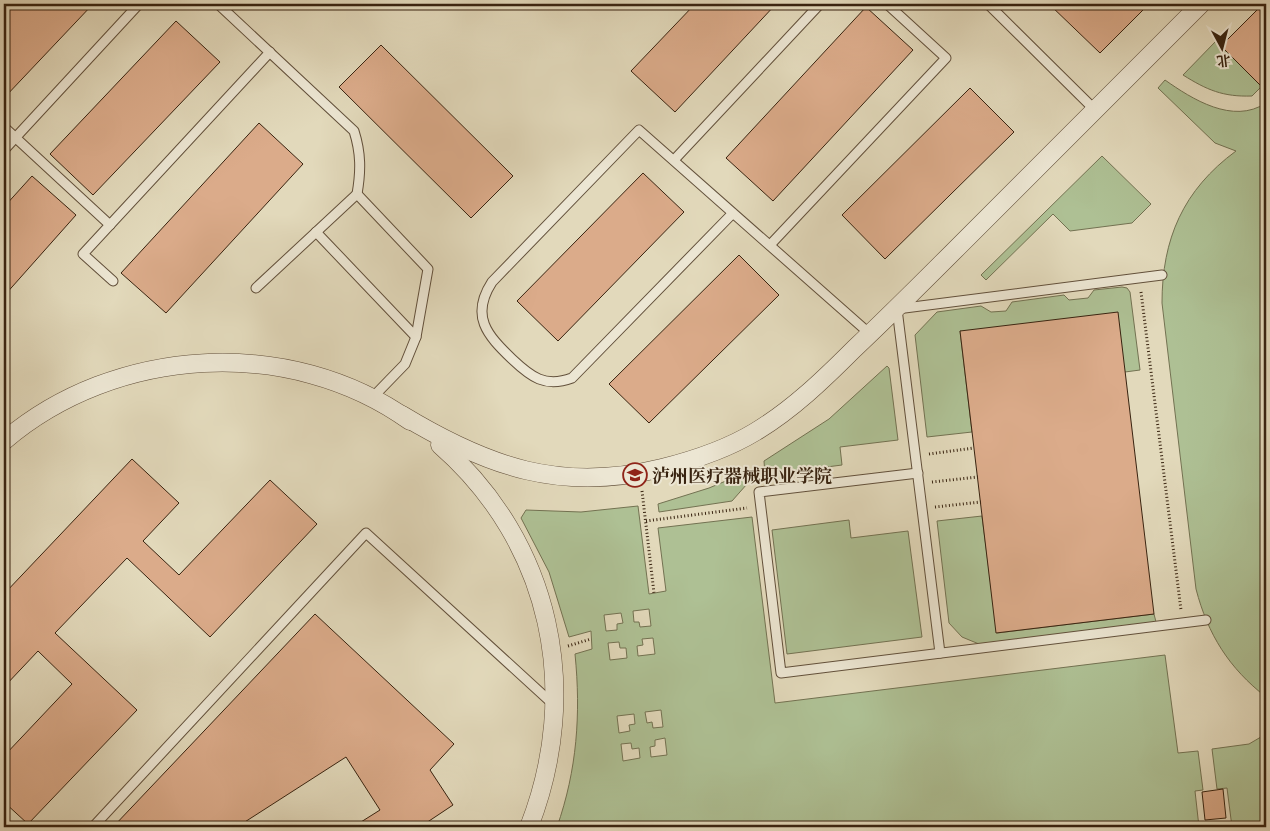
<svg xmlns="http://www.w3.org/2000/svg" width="1270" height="831" font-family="'Gentium Book Plus','Noto Serif SC',serif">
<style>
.green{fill:#aec094;stroke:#737252;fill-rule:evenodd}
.building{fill:#dbab8a;stroke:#382310}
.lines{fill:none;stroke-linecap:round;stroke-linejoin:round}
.lane-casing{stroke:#62503b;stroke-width:11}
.street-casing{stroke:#62503b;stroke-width:19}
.path{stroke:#382310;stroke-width:3;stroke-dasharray:1 2.5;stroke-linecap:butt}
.lane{stroke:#ece6d3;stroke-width:9}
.street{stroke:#ece6d3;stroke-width:18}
.labels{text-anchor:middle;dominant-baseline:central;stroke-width:4;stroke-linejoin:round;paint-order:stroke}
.poi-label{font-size:18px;font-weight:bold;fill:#382310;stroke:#ece6d3;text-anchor:start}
</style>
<rect width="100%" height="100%" fill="#e2d9bb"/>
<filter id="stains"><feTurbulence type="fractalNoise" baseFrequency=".004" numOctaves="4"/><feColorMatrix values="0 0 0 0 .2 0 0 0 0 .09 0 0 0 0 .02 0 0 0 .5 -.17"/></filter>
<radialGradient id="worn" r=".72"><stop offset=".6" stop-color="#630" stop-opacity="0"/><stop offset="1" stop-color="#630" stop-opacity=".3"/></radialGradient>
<!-- green -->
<g class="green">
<path d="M 1216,41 L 1262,86 L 1252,96 C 1223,97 1207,90 1183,75 Z"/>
<path d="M 1165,80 C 1192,99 1233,125 1266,103 L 1266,697 C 1229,668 1208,635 1196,589 L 1162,303 C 1162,239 1183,190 1236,151 L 1215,143 L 1158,88 Z"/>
<path d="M 1102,156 L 1151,204 L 1132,223 L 1070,231 L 1053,214 L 986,280 L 981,275 Z"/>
<path d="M 1122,287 L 1127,288 L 1130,292 L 1140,370 L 1125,372 L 960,331 L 972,432 L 927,437 L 915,335 L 937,312 L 981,306 L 991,312 L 1006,311 L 1012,302 L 1064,295 L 1069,300 L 1088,298 L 1094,290 Z"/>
<path d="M 887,366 L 889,368 L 898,440 L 840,447 L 842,465 L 765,475 L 764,461 L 829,419 Z"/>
<path d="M 745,473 L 747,484 L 732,501 L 659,512 L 658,504 L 709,488 Z"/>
<path d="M 638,506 L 649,594 L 666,591 L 658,528 L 752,517 L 775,703 L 1165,655 L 1178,753 L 1198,751 L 1203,790 L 1195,791 L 1199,827 L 557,827 C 577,770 581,714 575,654 L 592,649 L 591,631 L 569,637 L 549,572 L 521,518 L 526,510 L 581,512 ZM 649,609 L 651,626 L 640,627 L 639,622 L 634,622 L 633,611 ZM 621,613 L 623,623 L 617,624 L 617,630 L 606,631 L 604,615 ZM 653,638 L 655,654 L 638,656 L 637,646 L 643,645 L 642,639 ZM 619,642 L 620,648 L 626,648 L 627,658 L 610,660 L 608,643 ZM 661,710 L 663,727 L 653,728 L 652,722 L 647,723 L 645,712 ZM 634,714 L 635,724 L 629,725 L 630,731 L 619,733 L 617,716 ZM 665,738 L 667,755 L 651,757 L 650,747 L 655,746 L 655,740 ZM 631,743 L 632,749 L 639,748 L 640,758 L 623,761 L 621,744 Z"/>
<path d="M 982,516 L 997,633 L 1154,614 L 1156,622 L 979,644 L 962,637 L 949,623 L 937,521 Z"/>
<path d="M 849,520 L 851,538 L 908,531 L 922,637 L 787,654 L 772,530 Z"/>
<path d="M 1266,734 L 1266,827 L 1232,827 L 1227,788 L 1217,789 L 1212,749 L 1249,744 Z"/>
</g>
<!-- building -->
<g class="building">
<path d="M 11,4 L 93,4 L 4,98 L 4,11 Z"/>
<path d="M 695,4 L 776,4 L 675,112 L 631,71 Z"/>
<path d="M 1049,4 L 1149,4 L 1100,53 Z"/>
<path d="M 1263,4 L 1266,4 L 1266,87 L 1264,89 L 1221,46 Z"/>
<path d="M 866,7 L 913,50 L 773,201 L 726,158 Z"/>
<path d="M 176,21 L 220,62 L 93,195 L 50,154 Z"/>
<path d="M 381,45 L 513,176 L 471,218 L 339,87 Z"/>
<path d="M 970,88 L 1014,132 L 885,259 L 842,215 Z"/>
<path d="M 259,123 L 303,164 L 166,313 L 121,273 Z"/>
<path d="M 643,173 L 684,212 L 558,341 L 517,301 Z"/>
<path d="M 32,176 L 76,215 L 4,296 L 4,207 Z"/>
<path d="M 739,255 L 779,295 L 649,423 L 609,384 Z"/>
<path d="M 1118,312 L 1154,614 L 996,633 L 960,331 Z"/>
<path d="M 132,459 L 179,503 L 143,541 L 179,575 L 270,480 L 317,524 L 210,637 L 127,558 L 55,633 L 137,710 L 28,824 L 4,802 L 4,756 L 72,684 L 38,651 L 4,687 L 4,594 Z"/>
<path d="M 315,614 L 454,744 L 430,770 L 453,805 L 420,827 L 353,827 L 380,810 L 346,757 L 237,827 L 113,827 Z"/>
<path d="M 1223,789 L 1226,818 L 1205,820 L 1202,792 Z"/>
</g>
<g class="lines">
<!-- lane casing -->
<g class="lane-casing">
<g id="lane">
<path d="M 218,4 L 354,131 C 361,153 361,171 357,194"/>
<path d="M 988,4 L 1095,110"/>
<path d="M 4,127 L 110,225"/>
<path d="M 4,150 L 139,4"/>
<path d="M 674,160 L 820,4"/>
<path d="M 733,213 L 572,378 C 545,388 531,377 512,359 C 487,335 470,316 492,282 L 639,130 C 716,198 793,266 870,334"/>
<path d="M 316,232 L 416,337"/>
<path d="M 770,245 L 946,58 L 887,4"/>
<path d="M 113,281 L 83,254 L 270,52"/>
<path d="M 256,288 L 357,194 L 428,269 L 416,337 L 405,364 L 372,398"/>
<path d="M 918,473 L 759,492 L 781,673 L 1206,620"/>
<path d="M 940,653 L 897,309 L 1162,275"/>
<path d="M 93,827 L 366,533 L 554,705"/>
</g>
</g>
<!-- street casing -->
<g class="street-casing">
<g id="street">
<path d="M 402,415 C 488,467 561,493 662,468 C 694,460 727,449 755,432 C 792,410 824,379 854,349 C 888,317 921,284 954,251 C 1036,169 1118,86 1201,4"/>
<path d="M 4,441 C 115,346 290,335 410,421"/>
<path d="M 440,445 C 552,543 582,691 529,827"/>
</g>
</g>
<!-- path -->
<g class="path">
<path d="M 1141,292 L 1181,610"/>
<path d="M 929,454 L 974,448"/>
<path d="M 932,482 L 978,477"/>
<path d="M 642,491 L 654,593"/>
<path d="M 935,507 L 981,502"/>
<path d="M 646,521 L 747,508"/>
<path d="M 568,646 L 591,639"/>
</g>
<!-- lane -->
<use href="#lane" class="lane"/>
<!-- street -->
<use href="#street" class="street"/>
</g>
<!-- icons -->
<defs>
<g id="university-ring" transform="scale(1.25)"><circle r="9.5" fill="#ece6d3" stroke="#8f2418" stroke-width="1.5"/><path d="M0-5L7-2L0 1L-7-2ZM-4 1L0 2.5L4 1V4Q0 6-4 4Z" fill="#8f2418"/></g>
</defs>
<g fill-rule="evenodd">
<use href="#university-ring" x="635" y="475"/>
</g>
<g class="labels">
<!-- poi labels -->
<g class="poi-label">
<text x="652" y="475">泸州医疗器械职业学院</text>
</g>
</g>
<!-- margin -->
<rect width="1270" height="831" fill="none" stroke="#e2d9bb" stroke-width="20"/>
<rect x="5" y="5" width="1260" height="821" fill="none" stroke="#382310" stroke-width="2.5"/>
<rect x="10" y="10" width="1250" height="811" fill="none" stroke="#382310"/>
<!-- north arrow -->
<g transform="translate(1222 48) rotate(173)" stroke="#ece6d3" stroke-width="4" paint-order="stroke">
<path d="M0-4L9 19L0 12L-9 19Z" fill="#382310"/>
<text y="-8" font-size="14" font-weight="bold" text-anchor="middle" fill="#382310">北</text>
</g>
<rect width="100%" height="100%" filter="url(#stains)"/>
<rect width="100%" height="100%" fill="url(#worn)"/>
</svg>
